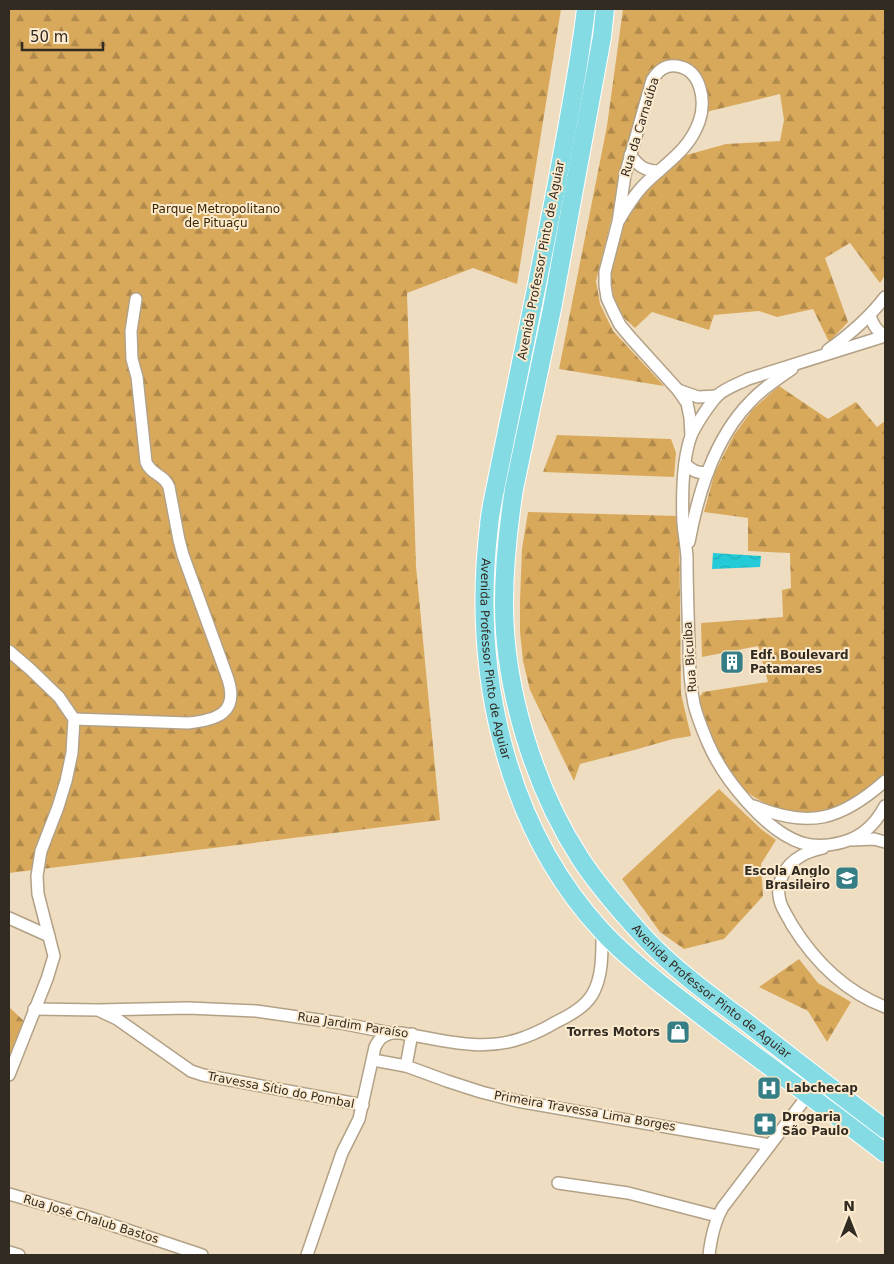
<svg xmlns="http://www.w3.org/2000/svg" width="894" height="1264" font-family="'DejaVu Sans',sans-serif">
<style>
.forest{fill:url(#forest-firs)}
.water{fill:url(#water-waves)}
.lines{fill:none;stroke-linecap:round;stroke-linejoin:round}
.minor-casing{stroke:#b2a186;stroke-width:14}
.primary-casing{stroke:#fff;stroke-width:20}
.minor{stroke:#fff;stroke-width:11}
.primary{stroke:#84dbe3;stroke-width:18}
.labels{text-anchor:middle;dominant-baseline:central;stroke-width:4;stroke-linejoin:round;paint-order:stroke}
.street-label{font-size:12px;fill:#322b21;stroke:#fceace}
.park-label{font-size:12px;fill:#3c2700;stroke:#fceace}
.poi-label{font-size:12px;font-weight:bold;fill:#322b21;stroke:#fceace;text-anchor:start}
</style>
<defs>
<pattern id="forest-firs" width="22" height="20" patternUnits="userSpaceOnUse" patternTransform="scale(1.25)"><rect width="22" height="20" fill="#d9a95b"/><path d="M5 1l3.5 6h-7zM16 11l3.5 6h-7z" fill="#b18a4b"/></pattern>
<pattern id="water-waves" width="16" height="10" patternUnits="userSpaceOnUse" patternTransform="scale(1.25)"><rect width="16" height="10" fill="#23cbd9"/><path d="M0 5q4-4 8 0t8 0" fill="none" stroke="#20aeba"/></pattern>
</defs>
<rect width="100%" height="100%" fill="#efddc1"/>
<!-- forest -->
<g class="forest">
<path d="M 9,9 L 561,9 L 517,284 L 473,268 L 407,293 L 416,566 L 440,820 L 9,873 Z"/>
<path d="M 623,9 L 885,9 L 885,275 L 880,283 L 850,243 L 825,258 L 848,322 L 829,342 L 813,309 L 777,317 L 759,311 L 714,315 L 709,330 L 652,312 L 635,328 L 619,313 L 607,281 L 636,186 L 683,156 L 726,144 L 780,141 L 784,120 L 780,94 L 706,112 L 701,82 L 673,61 L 650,70 L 645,84 L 596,281 L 600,304 L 613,331 L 664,386 L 559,369 L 607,126 Z"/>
<path d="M 779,386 L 828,419 L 856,402 L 877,427 L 885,421 L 885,772 L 881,780 L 832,813 L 805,815 L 776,809 L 754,797 L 718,770 L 694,705 L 703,692 L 768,682 L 758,646 L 702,657 L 701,623 L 783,617 L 782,590 L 791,588 L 790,553 L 748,551 L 748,518 L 704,512 L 715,472 L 734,435 L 753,409 Z"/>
<path d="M 557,435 L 671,439 L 676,453 L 674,477 L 543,472 Z"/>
<path d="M 528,512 L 679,516 L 681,694 L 691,736 L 673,739 L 634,750 L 580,764 L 574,781 L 530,690 L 523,661 L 520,632 L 520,600 L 522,549 Z"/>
<path d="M 719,789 L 761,829 L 776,840 L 761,864 L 763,896 L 724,939 L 684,949 L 660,932 L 622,879 Z"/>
<path d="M 799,959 L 818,983 L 851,1002 L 827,1042 L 808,1011 L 759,987 Z"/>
<path d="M 9,1007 L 25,1022 L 9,1067 Z"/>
</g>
<!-- water -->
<path class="water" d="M 713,553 L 761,556 L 760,567 L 712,569 Z"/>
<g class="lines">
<!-- minor casing -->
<g class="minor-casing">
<g id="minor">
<path d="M 630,155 C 639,166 644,171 659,171"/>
<path d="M 618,222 C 625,210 632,198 642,187 C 663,164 687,154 699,122 C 706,102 702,70 677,66 C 665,64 658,71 652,80 L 625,175 L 618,222 L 605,272 L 605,285 L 607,298 L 613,311 L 620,325 L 630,337 L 678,390 L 687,403 L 690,418 L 691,435"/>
<path d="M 870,315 C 873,325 876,330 885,336"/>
<path d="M 885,336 L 748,379 C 738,384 726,388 718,395 C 710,403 695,426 691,436 C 682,461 682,497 683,523 C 684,534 686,545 687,557 C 687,586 688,615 689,644 C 689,664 690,684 694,704 C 697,717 703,731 708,743 C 723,778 765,831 802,843 C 816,847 829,846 843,842 C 862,837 876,823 885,806"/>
<path d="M 828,350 C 849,335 869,318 885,297"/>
<path d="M 678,390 L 698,397 L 717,396"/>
<path d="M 685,464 C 693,471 698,474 708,472"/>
<path d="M 689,542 C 698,493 714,439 750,402 C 762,389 777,379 792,369"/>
<path d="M 9,651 L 30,669 L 59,697 L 74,719 L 72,753 L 66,781 L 58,807 L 41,851 L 37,876 L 38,894 L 54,956 L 47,979 L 9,1075"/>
<path d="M 74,719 L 188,723 C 217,720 239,713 228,679 L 183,555 L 179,540 L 169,487 C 164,474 151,475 146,462 L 137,377 L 132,359 L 131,331 L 136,299"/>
<path d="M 754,806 C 809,829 841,820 885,781"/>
<path d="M 852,840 L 874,839 L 885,842"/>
<path d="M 823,848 C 815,850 807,852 801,856 C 785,865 775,883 780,901 C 782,909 788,917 792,925 C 815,962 844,991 885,1007"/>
<path d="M 9,918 L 49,936"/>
<path d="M 34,1009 L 98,1010 L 188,1008 L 256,1011 L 340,1023 L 391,1033 L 401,1033 C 442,1040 484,1053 525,1037 C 536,1033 546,1028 556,1022 C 569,1016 584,1008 592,995 C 603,977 602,952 602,932"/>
<path d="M 100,1011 L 117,1019 L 191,1071 L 203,1075 L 363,1105"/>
<path d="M 373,1060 L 406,1066 L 447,1081 L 481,1092 L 517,1101 L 770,1145"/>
<path d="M 406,1066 L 412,1034"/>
<path d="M 558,1183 L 628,1193 L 717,1216"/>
<path d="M 9,1194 L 85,1216 L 202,1255"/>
<path d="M 9,1252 L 19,1255"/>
<path d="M 307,1255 L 342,1153 L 359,1119 L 375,1047 C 379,1039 382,1036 391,1033"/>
<path d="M 709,1255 C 711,1238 714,1222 723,1207 L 808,1095"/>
</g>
</g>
<!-- primary casing -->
<g class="primary-casing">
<g id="primary">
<path id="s1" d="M 586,9 C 579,69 567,128 556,188 C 537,287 516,386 496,485 C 493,499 490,513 489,526 C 472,668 503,823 601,930 C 618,949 638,965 657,981 C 680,999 703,1017 727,1035 C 780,1074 833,1113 885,1153"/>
<path id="s2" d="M 605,9 L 602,37 L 552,309 L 514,489 C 508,528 504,566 504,604 C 504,688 534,787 580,858 C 598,886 622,913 645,938 C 675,970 711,996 746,1022 C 792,1058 839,1094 885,1129"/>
</g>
</g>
<!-- minor -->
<use href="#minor" class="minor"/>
<!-- primary -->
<use href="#primary" class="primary"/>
</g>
<!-- icons -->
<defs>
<g id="building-square" transform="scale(1.25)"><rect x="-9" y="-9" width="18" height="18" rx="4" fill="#367e85" stroke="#fceace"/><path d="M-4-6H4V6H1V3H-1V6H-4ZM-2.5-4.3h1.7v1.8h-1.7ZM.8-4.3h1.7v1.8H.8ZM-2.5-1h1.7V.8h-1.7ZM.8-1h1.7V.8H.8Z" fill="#fff"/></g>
<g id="school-square" transform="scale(1.25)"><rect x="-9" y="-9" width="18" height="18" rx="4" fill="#367e85" stroke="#fceace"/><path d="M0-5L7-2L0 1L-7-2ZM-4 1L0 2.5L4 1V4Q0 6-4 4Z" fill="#fff"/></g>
<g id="shop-square" transform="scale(1.25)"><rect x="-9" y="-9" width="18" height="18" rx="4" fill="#367e85" stroke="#fceace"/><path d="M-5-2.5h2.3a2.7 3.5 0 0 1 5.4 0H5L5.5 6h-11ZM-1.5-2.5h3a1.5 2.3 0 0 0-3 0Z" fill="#fff"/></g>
<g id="hospital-square" transform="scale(1.25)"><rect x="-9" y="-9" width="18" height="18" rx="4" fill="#367e85" stroke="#fceace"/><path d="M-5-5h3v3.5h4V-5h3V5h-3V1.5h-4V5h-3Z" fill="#fff"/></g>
<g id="pharmacy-square" transform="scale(1.25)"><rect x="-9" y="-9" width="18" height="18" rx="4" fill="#367e85" stroke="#fceace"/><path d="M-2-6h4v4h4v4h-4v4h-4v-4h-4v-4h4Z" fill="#fff"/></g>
</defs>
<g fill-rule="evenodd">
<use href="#building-square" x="732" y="662"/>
<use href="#school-square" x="847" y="878"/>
<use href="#shop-square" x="678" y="1032"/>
<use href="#hospital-square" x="769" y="1088"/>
<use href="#pharmacy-square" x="765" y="1124"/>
</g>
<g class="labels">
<!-- street labels -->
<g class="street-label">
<text transform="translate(640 127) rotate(-73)">Rua da Carnaúba</text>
<text transform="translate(541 260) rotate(-79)">Avenida Professor Pinto de Aguiar</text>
<text transform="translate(690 657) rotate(-94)">Rua Bicuíba</text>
<text stroke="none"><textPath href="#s1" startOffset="660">Avenida Professor Pinto de Aguiar</textPath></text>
<text stroke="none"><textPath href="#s2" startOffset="1061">Avenida Professor Pinto de Aguiar</textPath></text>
<text transform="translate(353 1025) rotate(9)">Rua Jardim Paraíso</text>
<text transform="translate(281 1090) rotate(11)">Travessa Sítio do Pombal</text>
<text transform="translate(585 1111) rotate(10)">Primeira Travessa Lima Borges</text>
<text transform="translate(91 1219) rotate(17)">Rua José Chalub Bastos</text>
</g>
<!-- park labels -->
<g class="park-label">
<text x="216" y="209">Parque Metropolitano<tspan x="216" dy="14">de Pituaçu</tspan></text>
</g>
<!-- poi labels -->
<g class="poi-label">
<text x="750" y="655">Edf. Boulevard<tspan x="750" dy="14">Patamares</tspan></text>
<text x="830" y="871" text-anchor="end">Escola Anglo<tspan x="830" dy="14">Brasileiro</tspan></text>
<text x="660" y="1032" text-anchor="end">Torres Motors</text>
<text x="786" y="1088">Labchecap</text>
<text x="782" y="1117">Drogaria<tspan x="782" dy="14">São Paulo</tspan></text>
</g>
</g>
<!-- border -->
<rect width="894" height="1264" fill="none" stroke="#322b21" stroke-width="20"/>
<!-- north arrow -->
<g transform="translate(849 1219)" stroke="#fceace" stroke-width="4" paint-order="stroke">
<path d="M0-4L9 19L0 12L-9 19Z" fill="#322b21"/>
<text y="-8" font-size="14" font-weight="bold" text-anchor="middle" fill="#322b21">N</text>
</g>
<!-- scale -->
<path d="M22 42v8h81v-8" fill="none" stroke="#322b21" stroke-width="2.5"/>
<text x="30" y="42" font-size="15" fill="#322b21" stroke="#fceace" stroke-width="4" paint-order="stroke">50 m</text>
</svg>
